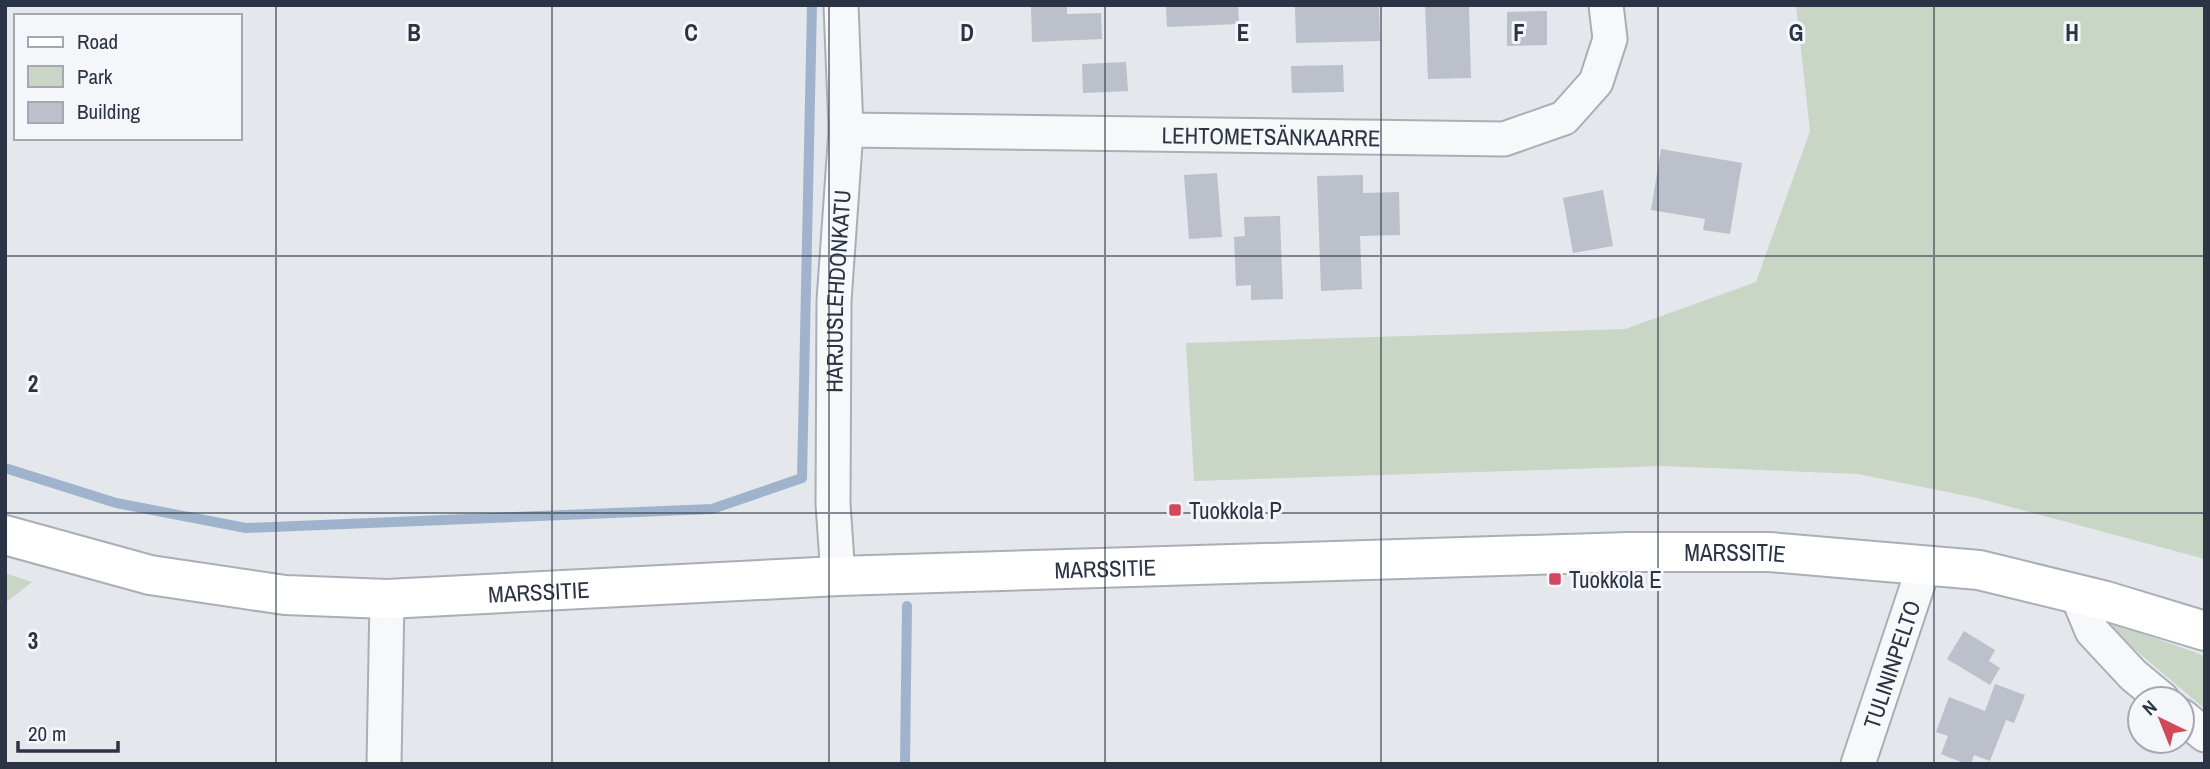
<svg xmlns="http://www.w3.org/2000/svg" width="2210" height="769" font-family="'Archivo Narrow',sans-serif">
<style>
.green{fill:#c9d6c5}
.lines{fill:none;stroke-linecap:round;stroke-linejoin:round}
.stream{stroke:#9fb4cc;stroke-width:10}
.building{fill:#bbc0ca}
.street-casing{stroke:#a9aeb7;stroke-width:37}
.secondary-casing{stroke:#a9aeb7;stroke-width:42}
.street{stroke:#f7f8fa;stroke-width:33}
.secondary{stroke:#fff;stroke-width:38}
.grid{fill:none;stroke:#2b3445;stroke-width:2;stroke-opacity:0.55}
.poi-dot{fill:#d1495b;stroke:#f4f6f9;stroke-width:2.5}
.labels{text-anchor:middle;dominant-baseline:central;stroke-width:6;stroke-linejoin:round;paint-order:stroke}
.street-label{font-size:23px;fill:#2b3445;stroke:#f4f6f9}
.poi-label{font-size:23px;fill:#2b3445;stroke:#f4f6f9;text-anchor:start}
.grid-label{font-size:23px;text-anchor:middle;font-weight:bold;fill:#2b3445;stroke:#f4f6f9;stroke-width:6;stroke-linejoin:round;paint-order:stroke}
</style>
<rect width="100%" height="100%" fill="#e4e7ec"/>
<!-- green -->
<g class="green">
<path d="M 1796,5 L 2205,5 L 2205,559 L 1977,498 L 1858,474 L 1663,466 L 1194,481 L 1186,343 L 1625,329 L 1756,282 L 1810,131 Z"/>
<path d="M 5,573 L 32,582 L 5,603 Z"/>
<path d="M 2110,622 L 2205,656 L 2205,709 L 2119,636 Z"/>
</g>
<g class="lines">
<!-- stream -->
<g class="stream">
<path d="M 5,468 L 116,503 L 246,528 L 712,509 L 802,478 L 812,5"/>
<path d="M 905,764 L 907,606"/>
</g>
</g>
<!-- building -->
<g class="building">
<path d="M 1031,5 L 1067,5 L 1067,14 L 1101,13 L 1102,39 L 1032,42 Z"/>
<path d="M 1166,5 L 1238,5 L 1239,24 L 1167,27 Z"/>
<path d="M 1295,5 L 1379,5 L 1380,41 L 1296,43 Z"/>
<path d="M 1425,5 L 1469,5 L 1471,78 L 1428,79 Z"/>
<path d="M 1547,11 L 1547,45 L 1507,46 L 1507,12 Z"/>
<path d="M 1126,62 L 1128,91 L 1083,93 L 1082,64 Z"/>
<path d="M 1343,65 L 1344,92 L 1292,93 L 1291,66 Z"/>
<path d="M 1661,149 L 1742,163 L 1730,234 L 1703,230 L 1705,219 L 1651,210 Z"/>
<path d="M 1217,173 L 1222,237 L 1189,239 L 1184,175 Z"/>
<path d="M 1363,175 L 1363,193 L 1399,192 L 1400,235 L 1360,236 L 1362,289 L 1321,291 L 1317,176 Z"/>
<path d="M 1603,190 L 1613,246 L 1573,253 L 1563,198 Z"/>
<path d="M 1280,216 L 1283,299 L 1251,300 L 1251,285 L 1236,286 L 1234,237 L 1245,236 L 1244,217 Z"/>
<path d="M 1964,631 L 1995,650 L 1989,661 L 2000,668 L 1990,685 L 1947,659 Z"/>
<path d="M 1995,684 L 2025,695 L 2014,723 L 2006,720 L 1990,761 L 1974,755 L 1971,764 L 1966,764 L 1941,754 L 1948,736 L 1936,732 L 1949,697 L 1985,711 Z"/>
</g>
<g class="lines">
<!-- street casing -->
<g class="street-casing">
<g id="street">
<path id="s1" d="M 846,130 L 1504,139 L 1564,118 L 1596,82 L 1610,39 L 1606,5"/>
<path id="s2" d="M 838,576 L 833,504 L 834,301 L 846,130 L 841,5"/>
<path d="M 2077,595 L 2092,631 L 2133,675 L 2162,699"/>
<path d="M 2182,716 L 2205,735"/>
<path d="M 384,764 L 387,599"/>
<path id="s3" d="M 1858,764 L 1924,566"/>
</g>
</g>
<!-- secondary casing -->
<g class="secondary-casing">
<g id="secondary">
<path id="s4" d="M 5,535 L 150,575 L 285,595 L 387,599 L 838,576 L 1629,552 L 1769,552 L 1979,570 L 2106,601 L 2205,631"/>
</g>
</g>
<!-- street -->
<use href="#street" class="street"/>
<!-- secondary -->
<use href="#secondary" class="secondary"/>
</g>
<!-- grid -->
<path class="grid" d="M 276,5 L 276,764M 552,5 L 552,764M 829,5 L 829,764M 1105,5 L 1105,764M 1381,5 L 1381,764M 1658,5 L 1658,764M 1934,5 L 1934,764M 5,256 L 2205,256M 5,513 L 2205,513"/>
<!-- markers -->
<g class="poi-dot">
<rect x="1168" y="503" width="14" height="14" rx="3.5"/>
<rect x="1548" y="572" width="14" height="14" rx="3.5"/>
</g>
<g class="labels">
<!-- street labels -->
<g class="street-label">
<text stroke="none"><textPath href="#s1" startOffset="425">LEHTOMETSÄNKAARRE</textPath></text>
<text stroke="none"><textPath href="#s2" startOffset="285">HARJUSLEHDONKATU</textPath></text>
<text stroke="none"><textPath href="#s4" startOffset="1738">MARSSITIE</textPath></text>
<text stroke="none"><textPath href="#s4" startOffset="1108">MARSSITIE</textPath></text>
<text stroke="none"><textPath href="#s4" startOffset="541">MARSSITIE</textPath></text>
<text stroke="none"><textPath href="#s3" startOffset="105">TULININPELTO</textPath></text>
</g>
<!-- poi labels -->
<g class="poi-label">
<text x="1189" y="510">Tuokkola P</text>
<text x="1569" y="579">Tuokkola E</text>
</g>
</g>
<g class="grid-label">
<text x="414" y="41">B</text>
<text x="691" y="41">C</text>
<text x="967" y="41">D</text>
<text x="1243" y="41">E</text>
<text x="1519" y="41">F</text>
<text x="1796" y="41">G</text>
<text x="2072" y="41">H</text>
<text x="33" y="392">2</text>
<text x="33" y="649">3</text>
</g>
<!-- border -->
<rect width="2210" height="769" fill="none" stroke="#2b3445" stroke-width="14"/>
<!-- legend -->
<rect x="14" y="14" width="228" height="126" fill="#f4f6f9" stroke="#a4a8b1" stroke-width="2"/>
<rect x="28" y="37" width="35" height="10" fill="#ffffff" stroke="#a4a8b1" stroke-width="2"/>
<text x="77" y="49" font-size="21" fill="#2b3445">Road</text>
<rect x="28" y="66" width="35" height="21" fill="#c9d6c5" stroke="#a4a8b1" stroke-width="2"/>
<text x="77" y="84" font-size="21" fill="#2b3445">Park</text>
<rect x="28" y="102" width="35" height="21" fill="#bbc0ca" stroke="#a4a8b1" stroke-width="2"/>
<text x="77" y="119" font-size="21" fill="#2b3445">Building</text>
<!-- north arrow -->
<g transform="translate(2161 720) rotate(317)"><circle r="33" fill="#f4f6f9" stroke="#a4a8b1" stroke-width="2"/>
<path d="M0-5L12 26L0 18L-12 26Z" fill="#d1495b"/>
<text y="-10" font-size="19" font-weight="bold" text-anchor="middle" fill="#2b3445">N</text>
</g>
<!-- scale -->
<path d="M18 741v10h100v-10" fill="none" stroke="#2b3445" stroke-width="3.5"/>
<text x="28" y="741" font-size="21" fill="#2b3445" stroke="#f4f6f9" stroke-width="5" paint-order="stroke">20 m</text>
</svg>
